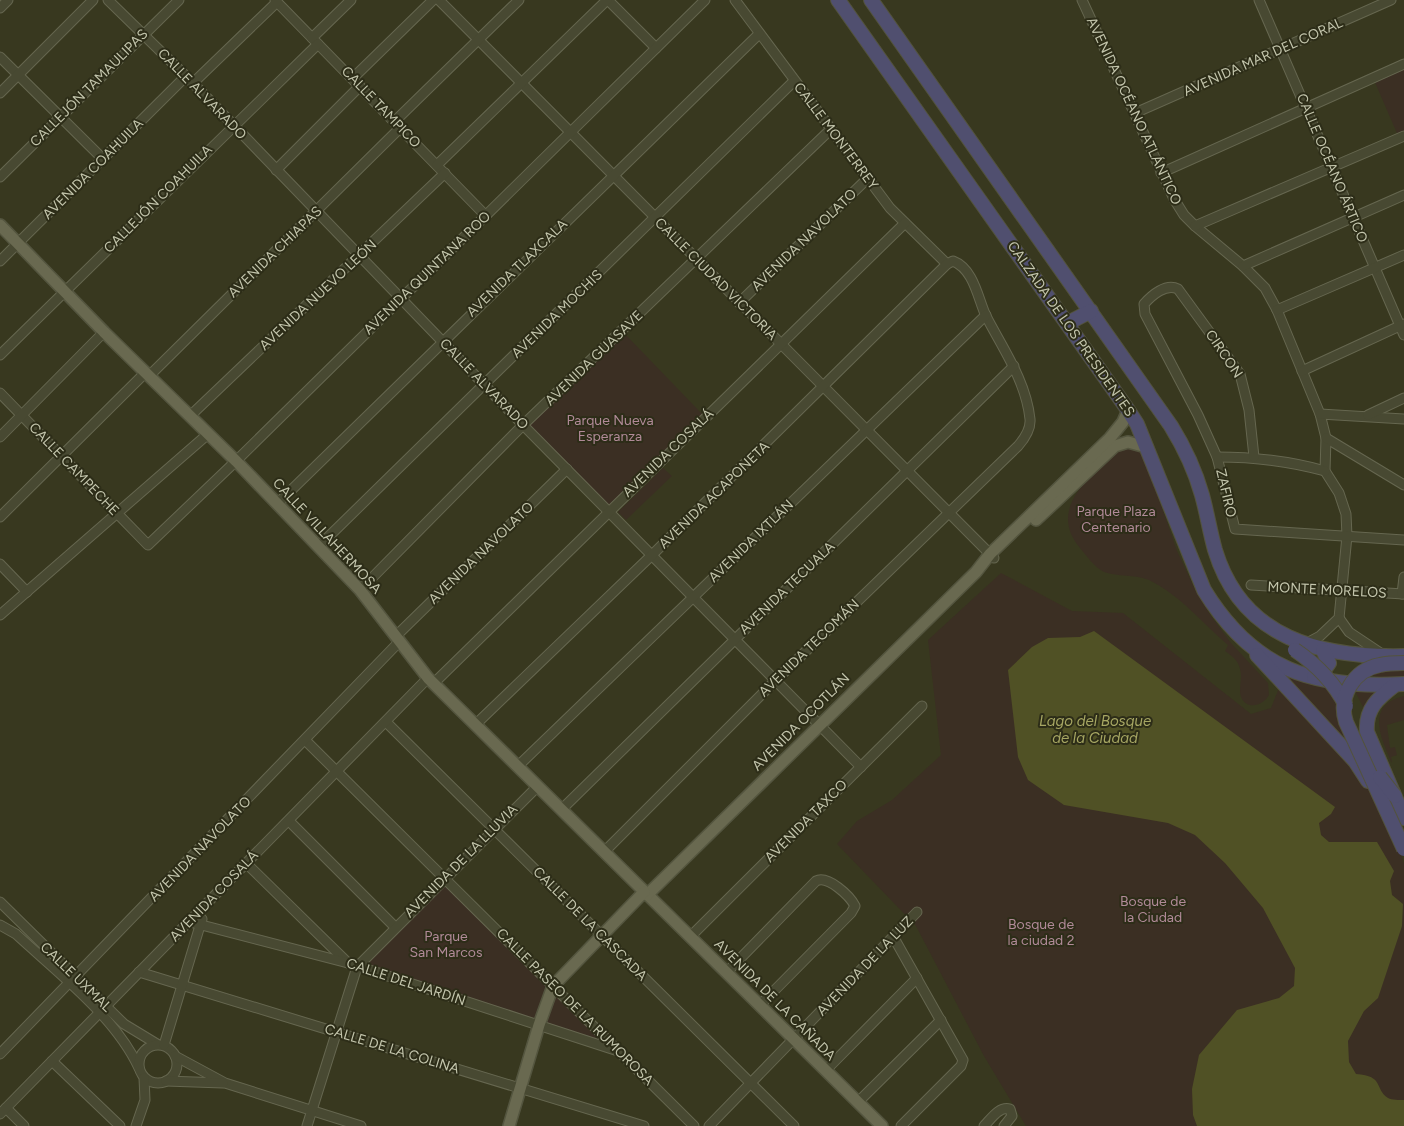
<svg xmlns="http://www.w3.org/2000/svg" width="1404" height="1126" font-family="Figtree,sans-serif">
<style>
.green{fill:#3b2f23}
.water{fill:#505125}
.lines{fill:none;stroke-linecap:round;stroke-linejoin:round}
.minor-casing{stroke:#666750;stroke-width:11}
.major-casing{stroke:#54553f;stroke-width:14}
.highway-casing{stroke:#53533d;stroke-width:16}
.minor{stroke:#484932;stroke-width:9}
.major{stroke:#696950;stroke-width:11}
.highway{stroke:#504f6f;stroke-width:14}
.highway-bridge-casing{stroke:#53533d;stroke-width:16;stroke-linecap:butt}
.highway-bridge{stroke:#504f6f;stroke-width:14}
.labels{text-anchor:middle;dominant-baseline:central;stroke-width:4;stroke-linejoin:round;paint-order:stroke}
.street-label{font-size:14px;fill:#c4c6ad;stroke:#2d2d18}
.park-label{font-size:14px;fill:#b18a98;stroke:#2d2d18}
.water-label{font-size:15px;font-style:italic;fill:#a7a763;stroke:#2d2d18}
</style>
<rect width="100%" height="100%" fill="#38381f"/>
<!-- green -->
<g class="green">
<path d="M 1404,67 L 1404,136 L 1399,138 L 1374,80 Z"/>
<path d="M 624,333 L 706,418 L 611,512 L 526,426 Z"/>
<path d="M 1123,446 L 1142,450 L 1177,551 L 1194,587 L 1211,616 L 1231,643 L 1268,683 L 1269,695 C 1264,705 1247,711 1241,697 C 1238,688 1243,678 1240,669 C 1238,660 1232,656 1225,651 L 1228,645 C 1202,623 1180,595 1149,580 C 1135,574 1118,577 1104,572 C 1095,568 1086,555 1080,548 C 1045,506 1095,473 1123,446 Z"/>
<path d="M 663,468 L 672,476 L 626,520 L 618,512 Z"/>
<path d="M 1001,573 L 1072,611 L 1123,613 L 1251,714 L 1271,708 L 1279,688 L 1360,772 L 1396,833 L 1404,864 L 1404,1126 L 1026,1126 L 984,1056 L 916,926 L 837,844 L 857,821 L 892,800 L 941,755 L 928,640 Z"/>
<path d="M 1363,664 L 1404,664 L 1404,679 L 1384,679 L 1363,673 L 1361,666 Z"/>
<path d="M 1282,673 L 1329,689 L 1357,751 Z"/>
<path d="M 1355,691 L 1381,693 L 1368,717 Z"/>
<path d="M 1404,696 L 1404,720 L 1387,725 L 1390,748 L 1395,747 L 1397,755 L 1391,757 L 1392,763 C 1381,738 1365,705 1404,696 Z"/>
<path d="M 305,742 C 405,841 509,938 605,1042 L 546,1024 L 553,987 L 543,977 L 548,984 L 535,1023 L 363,966 L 444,879 Z"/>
</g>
<!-- water -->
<path class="water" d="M 1094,631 L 1335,807 L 1331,814 L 1319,823 L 1321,835 L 1329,842 L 1377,842 L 1394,871 L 1390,881 L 1392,895 L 1403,904 L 1402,926 L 1378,998 L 1364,1011 L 1348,1041 L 1349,1062 L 1356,1074 C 1385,1076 1374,1089 1388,1098 C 1392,1100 1399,1100 1404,1100 L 1404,1126 L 1197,1126 L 1193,1115 L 1192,1089 L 1199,1055 L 1237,1010 L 1279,998 L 1294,986 L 1295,968 L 1263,908 L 1225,863 L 1195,835 L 1168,823 L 1064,805 L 1028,780 L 1018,757 L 1008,670 L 1032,647 L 1048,638 L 1080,637 Z"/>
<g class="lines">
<!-- minor casing -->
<g class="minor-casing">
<g id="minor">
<path d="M 108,0 L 193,83 L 523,425 L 861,767"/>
<path d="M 275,0 L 486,216"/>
<path d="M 439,0 L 994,558"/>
<path d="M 608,0 L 656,48"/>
<path d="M 735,0 L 890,208 L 947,264"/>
<path d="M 1082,0 L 1174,199 L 1184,215 L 1195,226 L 1243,266 L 1265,288 L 1277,310 L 1320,414 L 1326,438 L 1325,471 L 1339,493 L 1346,514 L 1347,536 L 1339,618 L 1320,636 L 1305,644"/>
<path d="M 1259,0 L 1404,335"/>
<path d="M 0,8 L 8,0"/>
<path d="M 312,38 L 351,0"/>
<path d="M 0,57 L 103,159"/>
<path d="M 353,78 L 433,0"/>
<path d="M 193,83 L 277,2"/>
<path d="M 0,93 L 93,0"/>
<path d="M 1135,113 L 1391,0"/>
<path d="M 394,122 L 519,0"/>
<path d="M 437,165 L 607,0"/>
<path d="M 276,170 L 360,86"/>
<path d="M 1161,173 L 1404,64"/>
<path d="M 0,177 L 179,0"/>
<path d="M 1195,226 L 1404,136"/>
<path d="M 0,261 L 186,76"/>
<path d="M 1243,266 L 1404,195"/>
<path d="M 739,303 L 868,178"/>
<path d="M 1277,310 L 1404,255"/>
<path d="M 0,355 L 318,44"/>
<path d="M 1302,371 L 1404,324"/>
<path d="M 149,376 L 400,128"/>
<path d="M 0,393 L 148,545 L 236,461 L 705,0"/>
<path d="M 1320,414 L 1404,419"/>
<path d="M 1368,415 L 1404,398"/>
<path d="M 190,416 L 445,173"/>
<path d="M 0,437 L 104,332"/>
<path d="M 1326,438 L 1404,485"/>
<path d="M 1217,457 C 1255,457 1289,461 1325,471"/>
<path d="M 1254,457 L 1249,410 L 1240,374 L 1178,289 C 1166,283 1152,295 1144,304 L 1145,314 L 1198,415 L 1217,457 L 1235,529 L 1404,540"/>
<path d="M 277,504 L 759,34"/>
<path d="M 0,517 L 146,372"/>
<path d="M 319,546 L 794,81"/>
<path d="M 0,564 L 27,592"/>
<path d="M 1251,585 L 1404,594"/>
<path d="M 360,590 L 523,425 L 831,129"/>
<path d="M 1402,594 L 1404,577"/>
<path d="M 0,615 L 208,434"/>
<path d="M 1339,618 L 1349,632 L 1382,654"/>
<path d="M 395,637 L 567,469"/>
<path d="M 433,684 L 905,223"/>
<path d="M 386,722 L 794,1126"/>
<path d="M 475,725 L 653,554 L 947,264 L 953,261 C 974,269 978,299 986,316 C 1003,349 1026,381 1030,419 C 1031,429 1024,439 1018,446 L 775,681 L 604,852"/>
<path d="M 306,741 L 694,1126"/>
<path d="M 517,767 L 986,315"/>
<path d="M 561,810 L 1014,366"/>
<path d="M 289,821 L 395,927"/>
<path d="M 246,863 L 348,963"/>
<path d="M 0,902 L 124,1024 L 157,1044"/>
<path d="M 190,922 L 348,963 L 618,1051"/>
<path d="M 0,925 L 16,934 C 57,972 115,1016 139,1068"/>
<path d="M 690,937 L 922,706"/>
<path d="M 894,938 L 963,1060 L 961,1066 L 901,1126"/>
<path d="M 139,972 L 644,1126"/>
<path d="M 726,973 L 816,881 C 828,875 850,896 855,906 L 851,913 L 760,1005"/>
<circle cx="158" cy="1064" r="19"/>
<path d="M 164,1045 L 202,919"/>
<path d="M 0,1054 L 399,642"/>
<path d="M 175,1056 L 225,1083 L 361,1126"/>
<path d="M 52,1061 L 120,1126"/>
<path d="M 826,1070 L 917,978"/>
<path d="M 166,1081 L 223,1083"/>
<path d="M 858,1102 L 941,1020"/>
<path d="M 6,1108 L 24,1126"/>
<path d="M 0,1114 L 428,678"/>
<path d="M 136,1126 L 145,1100 L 144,1078"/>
<path d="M 307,1126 L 357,967 L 537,787"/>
<path d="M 709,1126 L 917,912"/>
<path d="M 984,1126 C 991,1119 999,1106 1010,1109 L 1012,1116 L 1004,1126"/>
</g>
</g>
<!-- major casing -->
<g class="major-casing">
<g id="major">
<path d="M 0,225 L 104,332 L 236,461 L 360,590 L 428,678 L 882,1126"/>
<path d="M 1036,520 L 1115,446 L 1128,442 L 1146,447"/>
<path d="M 647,895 L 976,572 L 990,554 L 1110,438 L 1123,422 L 1128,410"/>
<path d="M 509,1126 L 539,1025 L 553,986 L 644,892"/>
</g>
</g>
<!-- highway casing -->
<g class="highway-casing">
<g id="highway">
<path d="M 838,0 L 1128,410 L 1137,424 L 1204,590 C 1253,670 1313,689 1404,684"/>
<path d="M 871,0 L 1171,426 C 1184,447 1195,470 1202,495 C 1207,513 1210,532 1215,550 C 1242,639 1321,658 1404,656"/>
<path d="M 1068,323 L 1091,311"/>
<path d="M 1257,655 L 1355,761 L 1368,781"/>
<path d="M 1314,677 L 1321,674 L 1329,663 L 1323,650"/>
<path d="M 1395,685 C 1378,698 1365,709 1367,732 L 1404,818"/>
</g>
</g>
<!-- minor -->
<use href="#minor" class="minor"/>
<!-- major -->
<use href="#major" class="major"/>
<!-- highway -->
<use href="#highway" class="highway"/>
<!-- highway-bridge casing -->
<g class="highway-bridge-casing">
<g id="highway-bridge">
<path d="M 1295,650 C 1317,665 1334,682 1346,706"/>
<path d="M 1404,663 C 1396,663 1388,663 1380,665 C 1353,670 1338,697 1346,722 L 1404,849"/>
<path d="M 1380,777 L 1395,796"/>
</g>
</g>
<!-- highway-bridge -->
<use href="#highway-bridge" class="highway-bridge"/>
</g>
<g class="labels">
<!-- street labels -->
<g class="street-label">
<text transform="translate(1263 57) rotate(-24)">AVENIDA MAR DEL CORAL</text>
<text transform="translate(89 88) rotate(-45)">CALLEJÓN TAMAULIPAS</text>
<text transform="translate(202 94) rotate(46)">CALLE ALVARADO</text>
<text transform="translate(381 107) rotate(46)">CALLE TAMPICO</text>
<text transform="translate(1134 111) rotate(65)">AVENIDA OCÉANO ATLÁNTICO</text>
<text transform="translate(836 136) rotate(53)">CALLE MONTERREY</text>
<text transform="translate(1332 168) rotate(67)">CALLE OCÉANO ÁRTICO</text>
<text transform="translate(93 169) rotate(-45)">AVENIDA COAHUILA</text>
<text transform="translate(158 199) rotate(-45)">CALLEJÓN COAHUILA</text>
<text transform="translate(804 240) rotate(-44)">AVENIDA NAVOLATO</text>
<text transform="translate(275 252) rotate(-44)">AVENIDA CHIAPAS</text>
<text transform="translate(517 268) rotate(-44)">AVENIDA TLAXCALA</text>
<text transform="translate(427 273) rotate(-44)">AVENIDA QUINTANA ROO</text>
<text transform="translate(716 279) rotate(45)">CALLE CIUDAD VICTORIA</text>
<text transform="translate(318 295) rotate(-43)">AVENIDA NUEVO LEÓN</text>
<text transform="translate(557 314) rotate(-44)">AVENIDA MOCHIS</text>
<text transform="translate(1071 329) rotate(55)">CALZADA DE LOS PRESIDENTES</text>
<text transform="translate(1224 354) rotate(56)">CIRCON</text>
<text transform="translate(594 358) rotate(-44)">AVENIDA GUASAVE</text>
<text transform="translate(484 384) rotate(46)">CALLE ALVARADO</text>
<text transform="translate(668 453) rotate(-44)">AVENIDA COSALÁ</text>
<text transform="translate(74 469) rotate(46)">CALLE CAMPECHE</text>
<text transform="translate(1226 493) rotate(77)">ZAFIRO</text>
<text transform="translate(714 495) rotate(-44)">AVENIDA ACAPONETA</text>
<text transform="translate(327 536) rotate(47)">CALLE VILLAHERMOSA</text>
<text transform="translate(751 541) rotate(-44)">AVENIDA IXTLÁN</text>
<text transform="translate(481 553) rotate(-44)">AVENIDA NAVOLATO</text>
<text transform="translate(787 588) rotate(-44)">AVENIDA TECUALA</text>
<text transform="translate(1327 590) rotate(3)">MONTE MORELOS</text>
<text transform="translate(809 648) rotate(-44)">AVENIDA TECOMÁN</text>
<text transform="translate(801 722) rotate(-45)">AVENIDA OCOTLÁN</text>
<text transform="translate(806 821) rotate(-45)">AVENIDA TAXCO</text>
<text transform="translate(200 849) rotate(-46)">AVENIDA NAVOLATO</text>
<text transform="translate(461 861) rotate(-45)">AVENIDA DE LA LLUVIA</text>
<text transform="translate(214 896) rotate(-46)">AVENIDA COSALÁ</text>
<text transform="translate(590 924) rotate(45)">CALLE DE LA CASCADA</text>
<text transform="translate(865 966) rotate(-46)">AVENIDA DE LA LUZ</text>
<text transform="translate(76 977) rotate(44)">CALLE UXMAL</text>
<text transform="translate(406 982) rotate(18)">CALLE DEL JARDÍN</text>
<text transform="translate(775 1000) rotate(45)">AVENIDA DE LA CAÑADA</text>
<text transform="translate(575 1007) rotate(45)">CALLE PASEO DE LA RUMOROSA</text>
<text transform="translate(392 1049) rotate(17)">CALLE DE LA COLINA</text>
</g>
<!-- park labels -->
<g class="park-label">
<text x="610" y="420">Parque Nueva<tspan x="610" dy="16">Esperanza</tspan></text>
<text x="1116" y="511">Parque Plaza<tspan x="1116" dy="16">Centenario</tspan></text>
<text x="1153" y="901">Bosque de<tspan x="1153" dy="16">la Ciudad</tspan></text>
<text x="1041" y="924">Bosque de<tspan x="1041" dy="16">la ciudad 2</tspan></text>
<text x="446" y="936">Parque<tspan x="446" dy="16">San Marcos</tspan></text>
</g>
<!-- water labels -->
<g class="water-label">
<text x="1095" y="721">Lago del Bosque<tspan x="1095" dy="17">de la Ciudad</tspan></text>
</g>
</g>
</svg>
